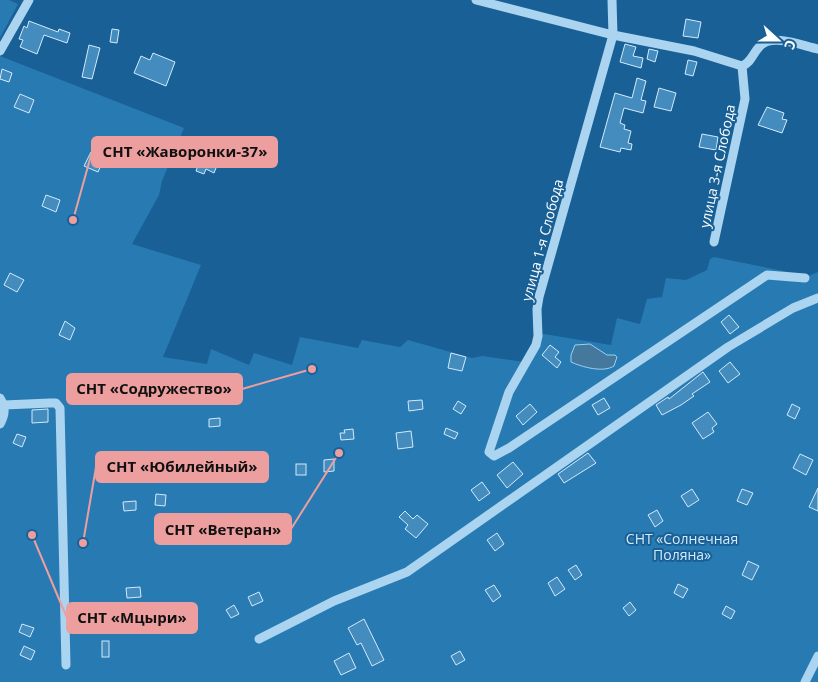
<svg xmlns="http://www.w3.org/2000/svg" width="818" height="682" font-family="'Open Sans',sans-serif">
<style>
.green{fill:#287ab2}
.water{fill:#45789d;stroke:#9dd1f3}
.building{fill:#458cbe;stroke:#d2eafb}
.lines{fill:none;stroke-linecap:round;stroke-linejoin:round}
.minor{stroke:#abd4f0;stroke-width:9}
.labels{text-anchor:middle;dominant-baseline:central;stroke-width:4;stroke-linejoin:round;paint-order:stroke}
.street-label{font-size:14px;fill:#fff;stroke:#186096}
.park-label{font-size:14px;fill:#d2eafb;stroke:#186096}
.leader{fill:none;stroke:#ed9e9e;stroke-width:2}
.callout-dot{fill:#ed9e9e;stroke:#186096;stroke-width:2}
.callout{fill:#ed9e9e;stroke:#ed9e9e;stroke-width:2}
.callout-label{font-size:15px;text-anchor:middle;font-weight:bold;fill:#111}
</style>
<rect width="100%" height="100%" fill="#186096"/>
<!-- green -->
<g class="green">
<path d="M 0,0 L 9,0 L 18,4 L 0,38 Z"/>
<path d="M 0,56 L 184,128 L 162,181 L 159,195 L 132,244 L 201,265 L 163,357 L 207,364 L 211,349 L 249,365 L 254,353 L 292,365 L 300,337 L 358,348 L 362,340 L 400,347 L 408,340 L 472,358 L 482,356 L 525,362 L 538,333 L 611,345 L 617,318 L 640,324 L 647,299 L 662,297 L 666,278 L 686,280 L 707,270 L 710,259 L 714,257 L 808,276 L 818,272 L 818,682 L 0,682 Z"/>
</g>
<!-- water -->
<path class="water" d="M 590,344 L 607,355 L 615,355 L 617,357 L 614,366 C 603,373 582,367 571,362 L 571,355 L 575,345 Z"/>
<!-- building -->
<g class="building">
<path d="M 686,19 L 701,22 L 698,38 L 683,36 Z"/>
<path d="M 29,21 L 58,32 L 59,29 L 70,33 L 67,43 L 44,35 L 37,54 L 20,47 L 23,40 L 19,39 L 24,26 L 27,28 Z"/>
<path d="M 112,29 L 119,30 L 117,43 L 110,42 Z"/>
<path d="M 625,44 L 636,47 L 633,56 L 643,58 L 641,68 L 620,62 Z"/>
<path d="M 89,45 L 100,48 L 92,79 L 82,77 Z"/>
<path d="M 649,49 L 658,51 L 655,62 L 647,59 Z"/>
<path d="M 153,53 L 175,62 L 166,86 L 134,73 L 141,56 L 150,60 Z"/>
<path d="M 688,60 L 697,62 L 693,76 L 685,74 Z"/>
<path d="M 2,69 L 12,73 L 9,82 L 0,79 Z"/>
<path d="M 637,78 L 646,81 L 641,100 L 646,101 L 643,113 L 624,108 L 620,123 L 625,125 L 624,129 L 631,131 L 628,143 L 632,144 L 631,150 L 621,148 L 620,152 L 600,147 L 615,93 L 632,98 Z"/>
<path d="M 659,88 L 676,93 L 671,111 L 654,107 Z"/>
<path d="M 20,94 L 34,100 L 29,113 L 14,107 Z"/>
<path d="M 767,107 L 784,113 L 782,119 L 787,120 L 782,133 L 758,125 Z"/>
<path d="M 702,134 L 718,137 L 716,150 L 699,147 Z"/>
<path d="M 198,149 L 220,158 L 214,173 L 206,169 L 204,174 L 196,171 L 198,165 L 192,162 Z"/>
<path d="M 91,152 L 104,158 L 98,172 L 84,166 Z"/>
<path d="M 46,195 L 60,200 L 56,212 L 42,206 Z"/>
<path d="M 10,273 L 24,280 L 17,292 L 4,285 Z"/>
<path d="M 729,315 L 739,327 L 730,334 L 721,322 Z"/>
<path d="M 65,321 L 75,328 L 70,340 L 59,335 Z"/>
<path d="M 550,345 L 559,352 L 555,357 L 561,362 L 557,368 L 542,355 Z"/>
<path d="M 451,353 L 466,357 L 462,371 L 448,368 Z"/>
<path d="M 730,362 L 740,374 L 728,383 L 719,371 Z"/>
<path d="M 703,372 L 710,382 L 692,394 L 694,396 L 681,405 L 662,415 L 656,405 L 668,397 L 669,399 Z"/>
<path d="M 604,398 L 610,408 L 598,415 L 592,405 Z"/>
<path d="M 422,400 L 423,409 L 409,411 L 408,401 Z"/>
<path d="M 458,401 L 466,406 L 461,414 L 453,409 Z"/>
<path d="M 530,404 L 537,412 L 523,425 L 516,416 Z"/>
<path d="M 792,404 L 800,408 L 795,419 L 787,415 Z"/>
<path d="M 48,409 L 48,422 L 32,423 L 32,410 Z"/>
<path d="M 708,412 L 717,424 L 712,428 L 714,432 L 703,439 L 692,423 Z"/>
<path d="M 220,418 L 220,426 L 209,427 L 209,419 Z"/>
<path d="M 446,428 L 458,433 L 455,439 L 444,434 Z"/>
<path d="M 353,429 L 354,439 L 341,440 L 340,433 L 345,433 L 344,430 Z"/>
<path d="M 411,431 L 413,447 L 398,449 L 396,433 Z"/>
<path d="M 17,434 L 26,437 L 22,447 L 13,443 Z"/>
<path d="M 588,453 L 596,463 L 564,483 L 558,474 Z"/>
<path d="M 800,454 L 813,460 L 806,475 L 793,468 Z"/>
<path d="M 334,459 L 334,471 L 324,472 L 324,460 Z"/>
<path d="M 513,462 L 523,474 L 507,488 L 497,475 Z"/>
<rect x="296" y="464" width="10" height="11"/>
<path d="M 482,482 L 490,493 L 479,501 L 471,490 Z"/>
<path d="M 818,488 L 818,511 L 809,507 Z"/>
<path d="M 692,489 L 699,500 L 688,507 L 681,496 Z"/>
<path d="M 742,489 L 753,493 L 747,505 L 737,501 Z"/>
<path d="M 156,494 L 166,495 L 165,506 L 155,505 Z"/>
<path d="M 136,501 L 136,510 L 124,511 L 123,502 Z"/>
<path d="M 657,510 L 663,521 L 655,527 L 648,515 Z"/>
<path d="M 405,511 L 413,519 L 417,515 L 428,524 L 416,538 L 405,529 L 408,525 L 399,517 Z"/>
<path d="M 497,533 L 504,544 L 495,551 L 487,540 Z"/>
<path d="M 748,561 L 759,566 L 752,580 L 742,575 Z"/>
<path d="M 576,565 L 582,575 L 575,580 L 568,570 Z"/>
<path d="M 557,577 L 565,589 L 555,596 L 548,583 Z"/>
<path d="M 678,584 L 688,589 L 683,598 L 674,593 Z"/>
<path d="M 494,585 L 501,596 L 493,602 L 485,590 Z"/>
<path d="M 140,587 L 141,597 L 127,598 L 126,588 Z"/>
<path d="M 259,592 L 263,601 L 252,606 L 248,597 Z"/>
<path d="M 630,602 L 636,610 L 629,616 L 623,608 Z"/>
<path d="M 234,605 L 239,614 L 231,618 L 226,610 Z"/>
<path d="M 726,606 L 735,611 L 731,619 L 722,614 Z"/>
<path d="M 364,619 L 384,660 L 372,666 L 361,643 L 357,645 L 348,628 Z"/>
<path d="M 22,624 L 34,628 L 30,637 L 19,632 Z"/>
<rect x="102" y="641" width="7" height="16"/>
<path d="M 24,646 L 35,651 L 31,660 L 20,655 Z"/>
<path d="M 460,651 L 465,660 L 456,665 L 451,656 Z"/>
<path d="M 349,653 L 356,668 L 341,675 L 334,661 Z"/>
</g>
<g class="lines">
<!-- minor -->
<g class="minor">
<path d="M 476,0 L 613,35 L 694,51 L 742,66 C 752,62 752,54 760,46 C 772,33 803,46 818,49"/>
<path d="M 612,0 L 613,35 L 539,297 L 537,309 L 538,336 L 536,345 L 509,392 L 489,452 L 494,456 L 509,448 L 767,275 L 805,278"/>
<path d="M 0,51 L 29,0"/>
<path d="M 714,242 L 745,99 L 742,66"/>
<path d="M 0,398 C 6,408 5,415 0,424"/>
<path d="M 4,405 L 50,403 L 56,403 L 60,408 L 66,665"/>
<path d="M 259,639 L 334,601 L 407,572 L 728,347 L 793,308 L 818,298"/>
<path d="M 805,682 L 818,656"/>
</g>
</g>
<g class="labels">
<!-- street labels -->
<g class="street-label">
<text transform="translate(717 166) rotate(-78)">улица 3-я Слобода</text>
<text transform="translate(542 240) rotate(-75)">улица 1-я Слобода</text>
</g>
<!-- park labels -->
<g class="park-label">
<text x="682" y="538">СНТ «Солнечная<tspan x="682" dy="16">Поляна»</tspan></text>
</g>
</g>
<!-- callouts -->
<path class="leader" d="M73 220L92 152M312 369L242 389M83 543L96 467M339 453L291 529M32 535L67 618"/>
<g class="callout-dot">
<circle cx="73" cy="220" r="5"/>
<circle cx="312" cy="369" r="5"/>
<circle cx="83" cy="543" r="5"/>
<circle cx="339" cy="453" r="5"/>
<circle cx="32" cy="535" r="5"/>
</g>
<g class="callout">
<rect x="92" y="137" width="185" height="30" rx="5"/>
<rect x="67" y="374" width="175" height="30" rx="5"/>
<rect x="96" y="452" width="172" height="30" rx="5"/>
<rect x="155" y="514" width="136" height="30" rx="5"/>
<rect x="67" y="603" width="130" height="30" rx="5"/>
</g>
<g class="callout-label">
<text x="185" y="157">СНТ «Жаворонки-37»</text>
<text x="154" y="394">СНТ «Содружество»</text>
<text x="182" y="472">СНТ «Юбилейный»</text>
<text x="223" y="535">СНТ «Ветеран»</text>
<text x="132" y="623">СНТ «Мцыри»</text>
</g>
<!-- north arrow -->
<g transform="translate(778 40) rotate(111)" stroke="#186096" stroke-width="4" paint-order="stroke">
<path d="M0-4L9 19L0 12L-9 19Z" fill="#ffffff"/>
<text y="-8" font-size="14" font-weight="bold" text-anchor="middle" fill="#ffffff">С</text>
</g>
</svg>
